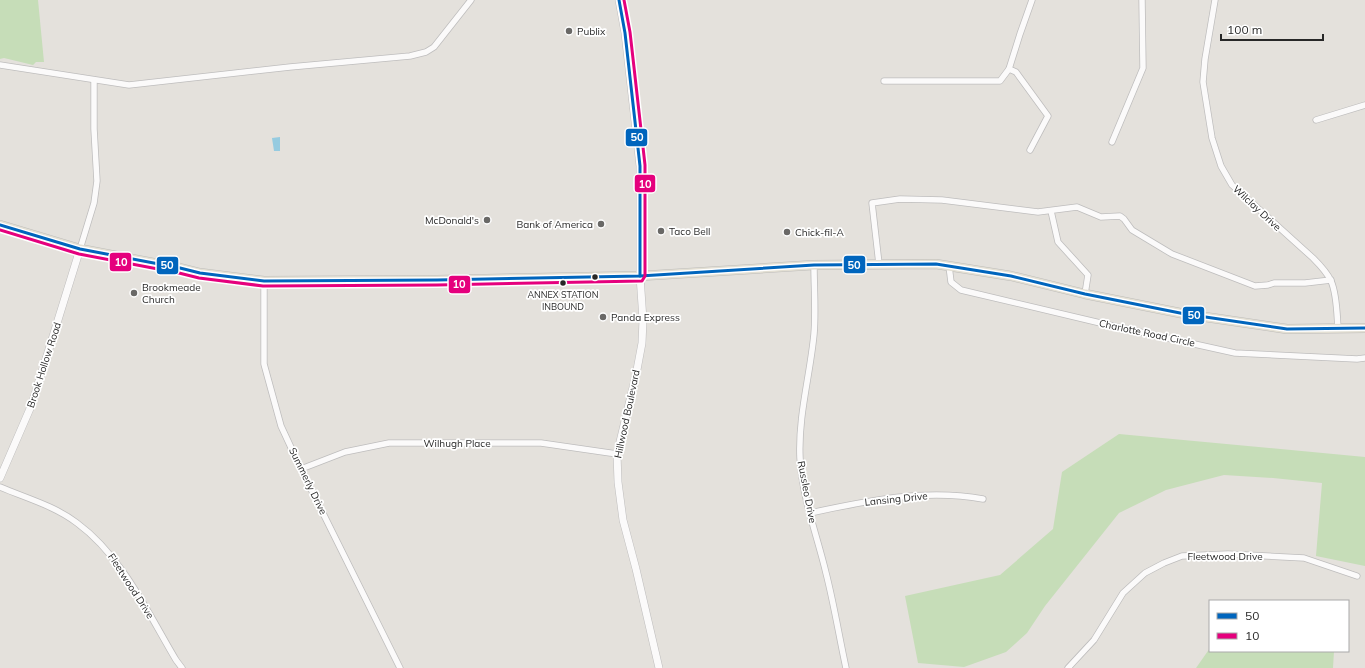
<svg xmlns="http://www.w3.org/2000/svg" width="1365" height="668" font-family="Mulish,sans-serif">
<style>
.green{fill:#c6ddb8}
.water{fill:#96cbe0}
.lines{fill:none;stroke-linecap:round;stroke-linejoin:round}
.minor-casing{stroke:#bebdbd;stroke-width:7}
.tertiary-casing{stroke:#bebdbd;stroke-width:8}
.primary-casing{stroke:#bebdbb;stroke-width:10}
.minor{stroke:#fbfafa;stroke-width:5.5}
.tertiary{stroke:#fbfafa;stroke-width:7}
.primary{stroke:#e3dfd3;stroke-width:9}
.bus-1-casing{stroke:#fff;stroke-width:6}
.bus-2-casing{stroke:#fff;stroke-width:6}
.bus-1{stroke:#0065bd;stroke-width:3}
.bus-2{stroke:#e5007d;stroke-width:3}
.poi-dot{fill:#696866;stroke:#fff;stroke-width:1.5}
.bus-dot{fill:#272727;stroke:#fff;stroke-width:1.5}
.labels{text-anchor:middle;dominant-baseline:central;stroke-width:3.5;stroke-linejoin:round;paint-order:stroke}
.bus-label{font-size:9px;fill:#272727;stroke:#fff}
.poi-label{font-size:10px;fill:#272727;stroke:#fff;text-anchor:start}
.street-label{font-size:10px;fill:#272727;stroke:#fff}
.line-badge{stroke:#fff;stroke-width:1.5}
.badge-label{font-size:11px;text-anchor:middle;font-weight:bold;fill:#fff}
</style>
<rect width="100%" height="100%" fill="#e4e1dc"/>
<!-- green -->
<g class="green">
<path d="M 0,0 L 38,0 L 44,62 L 36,62 L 33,65 L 4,58 L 0,59 Z"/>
<path d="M 1119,434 L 1365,457 L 1365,566 L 1316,556 L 1322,483 L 1273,478 L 1224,475 L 1166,490 L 1119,513 L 1045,606 L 1027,633 L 1006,652 L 964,667 L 918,663 L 905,596 L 1000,575 L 1053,529 L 1062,472 Z"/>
<path d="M 1210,648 L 1210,651 L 1334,651 L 1333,668 L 1196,668 Z"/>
</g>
<!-- water -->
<path class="water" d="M 280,137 L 280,151 L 274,151 L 272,138 Z"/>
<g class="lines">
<!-- minor casing -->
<g class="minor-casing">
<g id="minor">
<path d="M 1215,0 L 1205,59 L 1203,82 L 1212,138 L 1221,166 L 1232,185 L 1313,258 C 1320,265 1327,272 1331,281 C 1337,294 1337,315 1338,329"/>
<path d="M 0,65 L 129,85 L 290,67 L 410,56 L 426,52 L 434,47 L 471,0"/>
<path d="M 1009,69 L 1016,72 L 1048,116 L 1030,150"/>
<path d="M 884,81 L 1000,81 L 1009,69 L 1020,34 L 1032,0"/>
<path d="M 1316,120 L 1365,105"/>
<path d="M 1112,142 L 1143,68 L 1142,0"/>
<path d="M 1051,211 L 1058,242 L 1088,275 L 1085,294"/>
<path d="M 80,249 L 94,203 L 97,181 L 94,129 L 94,81"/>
<path d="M 879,264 L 872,203 L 900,199 L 942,200 L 1038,212 L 1077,207 L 1101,217 L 1120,216 L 1124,219 L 1132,230 L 1172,254 L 1255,286 L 1268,285 L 1274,283 L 1305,283 L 1331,280"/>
<path d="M 814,265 C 814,288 816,312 814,334 C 810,376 798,416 800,458 C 802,497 817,535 826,573 C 834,604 839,636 846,668"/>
<path d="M 949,266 L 951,282 L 961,290 L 1113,326 L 1235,353 L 1357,359 L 1365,358"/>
<path d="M 264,281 L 264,364 L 281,426 L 301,469 L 400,668"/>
<path d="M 301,469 L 345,452 L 389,443 L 541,443 L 617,454"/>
<path d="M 0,487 C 26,498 55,506 77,523 C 122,556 148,613 176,660 L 182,668"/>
<path d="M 810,513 C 866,501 925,488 983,499"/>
<path d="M 1068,668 L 1094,640 L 1123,593 L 1145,573 L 1164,563 L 1182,556 L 1228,554 L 1304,558 L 1357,576"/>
</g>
</g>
<!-- tertiary casing -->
<g class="tertiary-casing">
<g id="tertiary">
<path d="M 619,0 L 625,33 L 640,166 L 640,276 L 643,320 L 642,343 L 636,375 L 617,454 L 618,482 L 623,520 L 636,569 L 659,668"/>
<path d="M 0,478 L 32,404 L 80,249"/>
</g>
</g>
<!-- primary casing -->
<g class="primary-casing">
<path id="primary" d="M 0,225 L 80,249 L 180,268 L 200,273 L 264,281 L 437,280 L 640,276 L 814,265 L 936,264 L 1011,276 L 1085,294 L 1185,314 L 1287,329 L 1365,328"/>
</g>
<!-- minor -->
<use href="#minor" class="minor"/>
<!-- tertiary -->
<use href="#tertiary" class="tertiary"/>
<!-- primary -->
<use href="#primary" class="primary"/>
<!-- bus-1 casing -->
<g class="bus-1-casing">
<g id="bus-1">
<path d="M 619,0 L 625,33 L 640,166 L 640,276"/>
<path d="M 0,225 L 80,249 L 180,268 L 200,273 L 264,281 L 437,280 L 640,276 L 814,265 L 936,264 L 1011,276 L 1085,294 L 1185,314 L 1287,329 L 1365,328"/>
</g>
</g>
<!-- bus-2 casing -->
<g class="bus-2-casing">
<path id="bus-2" d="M 0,230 L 79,254 L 179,273 L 199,278 L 263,286 L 437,285 L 642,281 L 645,276 L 645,165 L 630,32 L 624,0"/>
</g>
<!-- bus-1 -->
<use href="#bus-1" class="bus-1"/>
<!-- bus-2 -->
<use href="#bus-2" class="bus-2"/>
</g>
<!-- markers -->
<g class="poi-dot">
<circle cx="569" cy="31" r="4"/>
<circle cx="487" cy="220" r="4"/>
<circle cx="601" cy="224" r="4"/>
<circle cx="661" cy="231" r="4"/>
<circle cx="787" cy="232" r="4"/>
<circle cx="134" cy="293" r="4"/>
<circle cx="603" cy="317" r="4"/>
</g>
<g class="bus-dot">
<circle cx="595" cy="277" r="3.5"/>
<circle cx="563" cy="283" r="3.5"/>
</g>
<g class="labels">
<!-- bus labels -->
<g class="bus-label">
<text x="563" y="294">ANNEX STATION<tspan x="563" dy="12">INBOUND</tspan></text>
</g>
<!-- poi labels -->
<g class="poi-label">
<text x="577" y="31">Publix</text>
<text x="479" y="220" text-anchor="end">McDonald's</text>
<text x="593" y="224" text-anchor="end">Bank of America</text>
<text x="669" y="231">Taco Bell</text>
<text x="795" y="232">Chick-fil-A</text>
<text x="142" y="287">Brookmeade<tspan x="142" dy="12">Church</tspan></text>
<text x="611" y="317">Panda Express</text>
</g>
<!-- street labels -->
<g class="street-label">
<text transform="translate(1257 208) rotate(43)">Wilclay Drive</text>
<text transform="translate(1147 333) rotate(12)">Charlotte Road Circle</text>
<text transform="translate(44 365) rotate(-72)">Brook Hollow Road</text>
<text transform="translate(627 414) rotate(-78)">Hillwood Boulevard</text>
<text x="457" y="443">Wilhugh Place</text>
<text transform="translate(308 481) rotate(64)">Summerly Drive</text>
<text transform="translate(807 492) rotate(79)">Russleo Drive</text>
<text transform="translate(896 499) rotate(-6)">Lansing Drive</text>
<text x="1225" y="556">Fleetwood Drive</text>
<text transform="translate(131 586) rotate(57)">Fleetwood Drive</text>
</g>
</g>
<g class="line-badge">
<rect x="625" y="128" width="23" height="19" rx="4" fill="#0065bd"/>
<rect x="634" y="174" width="22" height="19" rx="4" fill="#e5007d"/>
<rect x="109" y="252" width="23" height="20" rx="4" fill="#e5007d"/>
<rect x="843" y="255" width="23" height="19" rx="4" fill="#0065bd"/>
<rect x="156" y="256" width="23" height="19" rx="4" fill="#0065bd"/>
<rect x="448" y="275" width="23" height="19" rx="4" fill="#e5007d"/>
<rect x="1182" y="306" width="23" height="19" rx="4" fill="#0065bd"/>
</g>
<g class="badge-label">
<text x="637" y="141">50</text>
<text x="645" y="188">10</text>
<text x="121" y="266">10</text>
<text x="854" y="269">50</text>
<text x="167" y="269">50</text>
<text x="459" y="288">10</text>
<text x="1194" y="319">50</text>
</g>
<!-- legend -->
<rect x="1209" y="600" width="140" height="52" fill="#ffffff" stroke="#a9a9a9"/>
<rect x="1217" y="613" width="20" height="6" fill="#0065bd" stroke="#a9a9a9"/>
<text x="1245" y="620" font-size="12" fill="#272727">50</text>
<rect x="1217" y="633" width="20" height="6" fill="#e5007d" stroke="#a9a9a9"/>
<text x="1245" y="640" font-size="12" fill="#272727">10</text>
<!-- scale -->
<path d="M1221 34v6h102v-6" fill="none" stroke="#272727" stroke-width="2"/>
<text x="1227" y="34" font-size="12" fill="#272727" stroke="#ffffff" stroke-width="3" paint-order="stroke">100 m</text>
</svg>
